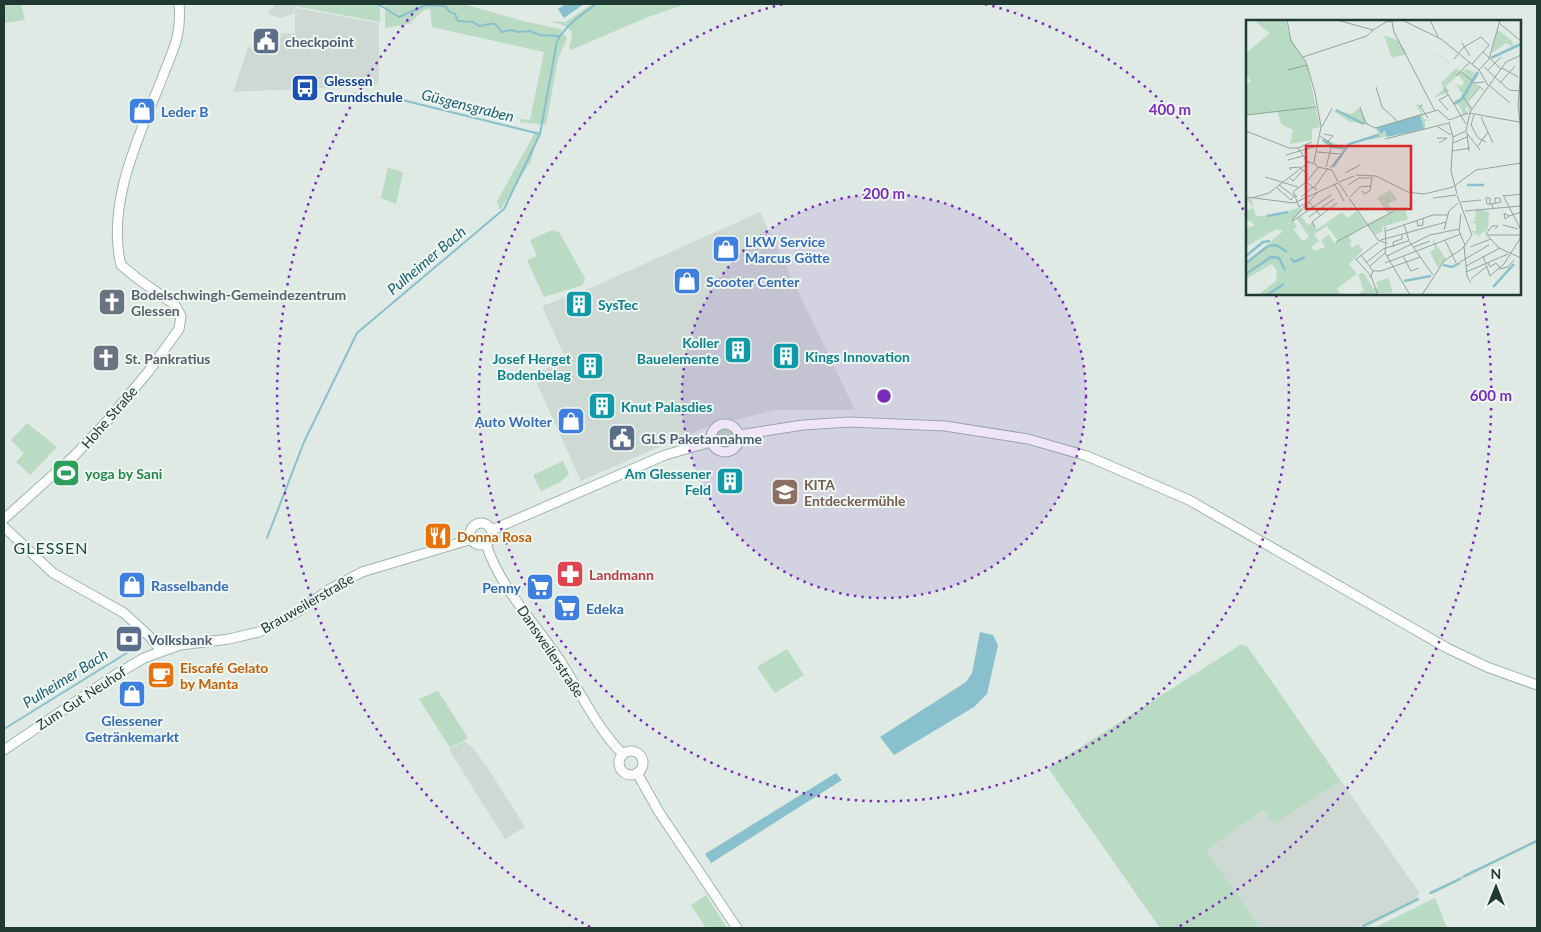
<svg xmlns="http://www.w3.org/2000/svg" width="1541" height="932" font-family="Lato,sans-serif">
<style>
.built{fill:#ced9d4}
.green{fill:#b9dac3}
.water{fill:#89c0cd}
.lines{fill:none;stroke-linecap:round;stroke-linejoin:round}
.stream{stroke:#89c0cd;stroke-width:2}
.secondary-casing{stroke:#9fb5ae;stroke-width:11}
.secondary{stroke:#fff;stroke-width:9}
.ring{fill:none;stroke:#7b2cbf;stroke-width:2.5;stroke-dasharray:2.5 5}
.labels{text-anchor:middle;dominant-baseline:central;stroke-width:4;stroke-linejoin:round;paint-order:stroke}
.service-label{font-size:14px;font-weight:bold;fill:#4e5e75;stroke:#eff7f3;text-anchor:start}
.transit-label{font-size:14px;font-weight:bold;fill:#164399;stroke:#eff7f3;text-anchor:start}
.shop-label{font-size:14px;font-weight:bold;fill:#366cbe;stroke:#eff7f3;text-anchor:start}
.worship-label{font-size:14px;font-weight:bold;fill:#5b616d;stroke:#eff7f3;text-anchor:start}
.culture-label{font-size:14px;font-weight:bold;fill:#0d838f;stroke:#eff7f3;text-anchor:start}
.street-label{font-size:14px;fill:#213933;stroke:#eff7f3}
.leisure-label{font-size:14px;font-weight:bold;fill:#27864d;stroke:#eff7f3;text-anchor:start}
.education-label{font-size:14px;font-weight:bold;fill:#785e54;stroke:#eff7f3;text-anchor:start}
.food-label{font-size:14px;font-weight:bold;fill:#c56008;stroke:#eff7f3;text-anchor:start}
.health-label{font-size:14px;font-weight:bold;fill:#be3a42;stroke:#eff7f3;text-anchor:start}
.water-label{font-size:15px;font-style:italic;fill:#1f6071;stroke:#eff7f3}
.quarter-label{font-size:16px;letter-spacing:1px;fill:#1e4a41;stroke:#eff7f3}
.inset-river{fill:none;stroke:#89c0cd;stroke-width:2.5}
.inset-road{fill:none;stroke:#93a39e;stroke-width:1}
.view{fill:#d62828;fill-opacity:0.15;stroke:#d62828;stroke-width:2.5}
.inset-edge{fill:none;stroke:#213933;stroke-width:2.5}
.centre{fill:#7b2cbf;stroke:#eff7f3;stroke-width:2.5}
.ring-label{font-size:15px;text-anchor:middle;font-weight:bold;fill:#7b2cbf;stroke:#eff7f3;stroke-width:4;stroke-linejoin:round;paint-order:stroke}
</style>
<rect width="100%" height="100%" fill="#dfeae5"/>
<!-- built -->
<g class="built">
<path d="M 275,4 L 296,4 L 295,8 L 379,23 L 379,79 L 377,84 L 374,86 L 233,92 L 248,47 L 279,51 L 281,33 L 295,34 L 295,9 L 293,14 L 281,18 L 268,14 L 270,9 L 273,9 Z"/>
<path d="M 760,212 L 855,410 L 775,410 L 701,429 L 581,481 L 533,375 L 566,359 L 542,306 L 595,286 Z"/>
<path d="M 464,741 L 473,748 L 489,770 L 525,827 L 505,839 L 449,750 Z"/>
<path d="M 1341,781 L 1419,892 L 1417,898 L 1356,928 L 1260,928 L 1205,850 L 1265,810 L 1274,824 Z"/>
</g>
<!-- green -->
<g class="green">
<path d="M 4,4 L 21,4 L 25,20 L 4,23 Z"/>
<path d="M 296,4 L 380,4 L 380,22 L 295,6 Z"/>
<path d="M 385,4 L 464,4 L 523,21 L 560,29 L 567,38 L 558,59 L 546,125 L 520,122 L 520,119 L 530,120 L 544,52 L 432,27 L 430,9 L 424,10 L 409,24 L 385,28 Z"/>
<path d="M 592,4 L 686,4 L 648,17 L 571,50 L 569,46 C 579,27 562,24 547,21 L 566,22 Z"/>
<path d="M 536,131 L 539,133 L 531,161 L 500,210 L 497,201 Z"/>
<path d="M 388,168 L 403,172 L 396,204 L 381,198 Z"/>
<path d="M 552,230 L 559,232 L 585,278 L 583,285 L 544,297 L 527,260 L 537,256 L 530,240 Z"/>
<path d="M 27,423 L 57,447 L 30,475 L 16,462 L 24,453 L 11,440 Z"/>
<circle cx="725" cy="439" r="11"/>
<path d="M 563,461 L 569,474 L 559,483 L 541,491 L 533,475 Z"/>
<path d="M 1240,645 L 1247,646 L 1341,781 L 1274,824 L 1264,810 L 1206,850 L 1260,928 L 1160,928 L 1048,768 Z"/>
<path d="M 787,649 L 804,675 L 775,693 L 757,667 Z"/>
<path d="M 438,691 L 468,738 L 450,748 L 419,699 Z"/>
<path d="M 1537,839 L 1537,842 L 1431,895 L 1430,892 Z"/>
<path d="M 706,895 L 727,928 L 706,928 L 691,905 Z"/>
<path d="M 1417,898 L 1418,901 L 1364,928 L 1362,925 Z"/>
<path d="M 1435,898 L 1447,928 L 1374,928 Z"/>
</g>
<!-- water -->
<g class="water">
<path d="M 565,4 L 584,4 L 564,18 L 558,9 Z"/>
<path d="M 980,632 L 993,635 L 998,645 L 987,694 L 974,707 L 894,755 L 880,737 L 966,682 L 972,673 Z"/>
<path d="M 836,773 L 842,780 L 711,863 L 705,854 Z"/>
</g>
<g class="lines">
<!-- stream -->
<g class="stream">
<path d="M 378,4 L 399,17 L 426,5 L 445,6 L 450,12 L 455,14 L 458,21 L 473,22 L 479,26 C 492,24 494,20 502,32 L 511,30 L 518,32 L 530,31 L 540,35 L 559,36"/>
<path d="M 390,97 L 540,134"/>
<path d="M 267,538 L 304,442 L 357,333 L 504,209 L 540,134 L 557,41 C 566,25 581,15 596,4"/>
<path d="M 4,729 L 138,646"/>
<path d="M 1464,876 L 1537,841"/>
<path d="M 1430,893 L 1460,879"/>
<path d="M 1363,926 L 1418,899"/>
</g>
<!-- secondary casing -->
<g class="secondary-casing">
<g id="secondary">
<circle cx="725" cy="438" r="14"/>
<path d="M 739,435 L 803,425 L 849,422 L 945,426 L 1028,439 L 1087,456 L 1189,500 L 1447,648 L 1487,667 L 1537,685"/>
<path d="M 4,519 L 74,456 L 109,419 L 148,372 L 179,329 L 181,316 L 175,305 L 138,279 L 121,265 C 106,204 139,136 161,81 C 172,51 182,37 179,4"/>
<circle cx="481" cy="534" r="11"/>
<path d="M 4,527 L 53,573 L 124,613 L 149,636 L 161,651"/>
<path d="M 492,530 L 665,455 L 711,442"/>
<path d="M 486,544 C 500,588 536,624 561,662 C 579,690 600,733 623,754"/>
<path d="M 4,750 L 115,675 L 144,658 L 180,645 L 229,639 L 259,632 L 297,612 L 330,589 L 362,572 L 472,539"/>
<circle cx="631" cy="763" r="12"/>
<path d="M 637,773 L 659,812 L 737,928"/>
</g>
</g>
<!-- secondary -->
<use href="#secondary" class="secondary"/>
</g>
<!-- distance rings -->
<circle cx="884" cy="396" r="202" fill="#7b2cbf" fill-opacity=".12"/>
<g class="ring">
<circle cx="884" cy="396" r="202"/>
<path d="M985 4A405 405 0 0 1 1246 215M1276 295A405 405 0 1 1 783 4"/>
<path d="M590 927A607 607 0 0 1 419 6M1483 296A607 607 0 0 1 1178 927"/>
</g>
<!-- icons -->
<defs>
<g id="civic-square" transform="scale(1.4375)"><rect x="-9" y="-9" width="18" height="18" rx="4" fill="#5c6f8a" stroke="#eff7f3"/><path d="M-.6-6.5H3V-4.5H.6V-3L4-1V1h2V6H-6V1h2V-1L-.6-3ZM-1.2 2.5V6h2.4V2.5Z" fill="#fff"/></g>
<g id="bus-square" transform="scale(1.4375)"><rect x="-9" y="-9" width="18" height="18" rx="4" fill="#1a4fb4" stroke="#eff7f3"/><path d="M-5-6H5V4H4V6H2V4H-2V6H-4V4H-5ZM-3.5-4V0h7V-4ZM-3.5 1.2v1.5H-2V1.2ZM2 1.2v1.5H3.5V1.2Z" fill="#fff"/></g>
<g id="shop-square" transform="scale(1.4375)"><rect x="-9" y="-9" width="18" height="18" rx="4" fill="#3f7fe0" stroke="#eff7f3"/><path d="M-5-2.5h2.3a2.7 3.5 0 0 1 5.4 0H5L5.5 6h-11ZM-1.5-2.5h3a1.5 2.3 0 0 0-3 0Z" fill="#fff"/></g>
<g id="church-square" transform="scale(1.4375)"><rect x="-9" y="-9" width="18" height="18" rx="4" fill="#6b7280" stroke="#eff7f3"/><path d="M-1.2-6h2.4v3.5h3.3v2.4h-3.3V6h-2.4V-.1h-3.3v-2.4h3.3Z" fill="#fff"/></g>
<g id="building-square" transform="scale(1.4375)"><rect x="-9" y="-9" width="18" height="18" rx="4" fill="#0f9aa8" stroke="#eff7f3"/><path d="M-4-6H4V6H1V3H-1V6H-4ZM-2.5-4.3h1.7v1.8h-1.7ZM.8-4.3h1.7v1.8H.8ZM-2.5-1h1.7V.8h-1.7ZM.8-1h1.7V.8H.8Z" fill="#fff"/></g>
<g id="stadium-square" transform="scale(1.4375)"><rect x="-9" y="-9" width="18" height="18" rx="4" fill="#2e9e5b" stroke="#eff7f3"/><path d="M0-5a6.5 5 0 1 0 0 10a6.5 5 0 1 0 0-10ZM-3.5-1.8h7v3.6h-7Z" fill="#fff"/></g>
<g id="school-square" transform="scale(1.4375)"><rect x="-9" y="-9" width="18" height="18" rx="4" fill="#8d6e63" stroke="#eff7f3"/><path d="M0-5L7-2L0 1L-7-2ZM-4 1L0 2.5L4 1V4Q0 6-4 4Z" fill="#fff"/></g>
<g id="restaurant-square" transform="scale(1.4375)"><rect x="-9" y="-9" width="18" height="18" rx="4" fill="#e8710a" stroke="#eff7f3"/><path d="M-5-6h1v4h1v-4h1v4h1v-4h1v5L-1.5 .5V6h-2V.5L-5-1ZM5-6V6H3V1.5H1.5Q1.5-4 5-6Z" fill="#fff"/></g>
<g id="pharmacy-square" transform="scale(1.4375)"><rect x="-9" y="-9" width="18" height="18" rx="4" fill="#e0444e" stroke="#eff7f3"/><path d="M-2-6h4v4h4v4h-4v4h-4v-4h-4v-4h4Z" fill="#fff"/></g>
<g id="supermarket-square" transform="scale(1.4375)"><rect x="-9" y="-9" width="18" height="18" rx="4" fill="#3f7fe0" stroke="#eff7f3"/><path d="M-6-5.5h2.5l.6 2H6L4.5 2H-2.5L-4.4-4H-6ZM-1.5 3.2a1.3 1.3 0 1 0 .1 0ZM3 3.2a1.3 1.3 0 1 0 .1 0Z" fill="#fff"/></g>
<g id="bank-square" transform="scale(1.4375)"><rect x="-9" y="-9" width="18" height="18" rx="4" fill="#5c6f8a" stroke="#eff7f3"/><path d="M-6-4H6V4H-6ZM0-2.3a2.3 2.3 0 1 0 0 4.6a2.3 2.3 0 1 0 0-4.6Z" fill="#fff"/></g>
<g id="cafe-square" transform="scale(1.4375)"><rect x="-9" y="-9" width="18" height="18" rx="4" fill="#e8710a" stroke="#eff7f3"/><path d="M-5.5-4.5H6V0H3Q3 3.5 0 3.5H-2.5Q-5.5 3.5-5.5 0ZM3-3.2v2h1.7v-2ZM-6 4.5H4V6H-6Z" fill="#fff"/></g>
</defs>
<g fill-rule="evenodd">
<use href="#civic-square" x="266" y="41"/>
<use href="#bus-square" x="305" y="88"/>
<use href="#shop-square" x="142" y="111"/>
<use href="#shop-square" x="726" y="249"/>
<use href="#shop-square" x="687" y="281"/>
<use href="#church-square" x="112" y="302"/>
<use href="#building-square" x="579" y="304"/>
<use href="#building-square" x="738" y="350"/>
<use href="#building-square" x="786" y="356"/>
<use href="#church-square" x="106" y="358"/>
<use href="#building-square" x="590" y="366"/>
<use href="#building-square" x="602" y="406"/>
<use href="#shop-square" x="571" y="421"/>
<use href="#civic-square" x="622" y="438"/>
<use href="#stadium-square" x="66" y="473"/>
<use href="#building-square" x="730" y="481"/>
<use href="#school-square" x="785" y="492"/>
<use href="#restaurant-square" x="438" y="536"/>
<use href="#pharmacy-square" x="570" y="574"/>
<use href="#shop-square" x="132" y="585"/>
<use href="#supermarket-square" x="540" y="587"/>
<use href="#supermarket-square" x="567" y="608"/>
<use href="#bank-square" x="129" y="639"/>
<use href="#cafe-square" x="161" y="675"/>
<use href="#shop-square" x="132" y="694"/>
</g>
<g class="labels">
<!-- service labels -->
<g class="service-label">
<text x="285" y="41">checkpoint</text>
<text x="641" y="438">GLS Paketannahme</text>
<text x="148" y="639">Volksbank</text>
</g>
<!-- transit labels -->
<g class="transit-label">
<text x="324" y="80">Glessen<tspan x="324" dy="16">Grundschule</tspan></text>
</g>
<!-- shop labels -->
<g class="shop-label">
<text x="161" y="111">Leder B</text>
<text x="745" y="241">LKW Service<tspan x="745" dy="16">Marcus Götte</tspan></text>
<text x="706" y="281">Scooter Center</text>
<text x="552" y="421" text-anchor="end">Auto Wolter</text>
<text x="151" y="585">Rasselbande</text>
<text x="521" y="587" text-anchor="end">Penny</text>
<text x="586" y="608">Edeka</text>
<text x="132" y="720" text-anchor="middle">Glessener<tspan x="132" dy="16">Getränkemarkt</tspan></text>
</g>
<!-- worship labels -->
<g class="worship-label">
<text x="131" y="294">Bodelschwingh-Gemeindezentrum<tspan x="131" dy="16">Glessen</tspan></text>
<text x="125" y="358">St. Pankratius</text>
</g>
<!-- culture labels -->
<g class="culture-label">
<text x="598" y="304">SysTec</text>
<text x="719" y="342" text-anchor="end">Koller<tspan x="719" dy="16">Bauelemente</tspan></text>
<text x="805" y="356">Kings Innovation</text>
<text x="571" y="358" text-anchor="end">Josef Herget<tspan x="571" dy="16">Bodenbelag</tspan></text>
<text x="621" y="406">Knut Palasdies</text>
<text x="711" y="473" text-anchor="end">Am Glessener<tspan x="711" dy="16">Feld</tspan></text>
</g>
<!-- street labels -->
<g class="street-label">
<text transform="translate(109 417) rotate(-49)">Hohe Straße</text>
<text transform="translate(307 603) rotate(-30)">Brauweilerstraße</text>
<text transform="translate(551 651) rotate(56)">Dansweilerstraße</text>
<text transform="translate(81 698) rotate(-33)">Zum Gut Neuhof</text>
</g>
<!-- leisure labels -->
<g class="leisure-label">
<text x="85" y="473">yoga by Sani</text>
</g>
<!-- education labels -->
<g class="education-label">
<text x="804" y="484">KITA<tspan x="804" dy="16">Entdeckermühle</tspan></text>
</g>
<!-- food labels -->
<g class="food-label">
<text x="457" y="536">Donna Rosa</text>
<text x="180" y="667">Eiscafé Gelato<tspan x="180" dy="16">by Manta</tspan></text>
</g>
<!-- health labels -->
<g class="health-label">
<text x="589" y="574">Landmann</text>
</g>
<!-- water labels -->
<g class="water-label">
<text transform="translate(468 105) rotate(14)">Güsgensgraben</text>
<text transform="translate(426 260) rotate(-40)">Pulheimer Bach</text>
<text transform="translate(65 678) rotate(-32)">Pulheimer Bach</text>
</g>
<!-- quarter labels -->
<g class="quarter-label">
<text x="51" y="547">GLESSEN</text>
</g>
</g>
<!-- overview -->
<g transform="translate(1246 20)">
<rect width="275" height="275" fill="#dfeae5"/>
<path d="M 14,0 L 40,0 L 43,15 L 61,45 L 74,107 L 66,109 L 66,120 L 44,124 L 47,110 L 35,104 L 32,92 L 0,95 L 0,64 L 5,62 L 0,54 L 0,33 L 24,13 L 10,2 ZM 251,9 L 266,21 L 267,27 L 260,23 L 246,33 ZM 138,15 L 153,21 L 161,34 L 146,38 ZM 157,21 L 195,37 L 200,40 L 215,52 L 221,49 L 233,55 L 227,62 L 234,66 L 221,80 L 225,89 L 222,92 L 223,87 L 219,88 L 222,95 L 217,94 L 213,85 L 207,84 L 208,81 L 217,76 L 210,64 L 216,66 L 218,62 L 212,55 L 200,66 L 203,72 L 187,78 L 198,69 L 195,63 L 210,48 L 196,38 ZM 173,84 L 178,99 L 185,100 L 194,93 L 186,100 L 179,101 L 179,109 L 107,123 L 107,126 L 98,129 L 97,134 L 94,140 L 97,129 L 80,126 L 80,120 L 98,127 L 106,123 L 132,113 L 129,108 L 135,114 L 156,107 L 152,101 L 175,94 L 170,85 ZM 114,87 L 122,104 L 104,102 L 86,90 L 106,94 ZM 144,170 L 151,179 L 142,184 L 148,192 L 157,187 L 178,176 L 158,187 L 162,199 L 136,207 L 137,211 L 129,215 L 121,204 L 142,194 L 131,178 ZM 0,178 L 5,178 L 10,196 L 32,195 L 54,187 L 57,190 L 42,204 L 48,201 L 51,207 L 47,209 L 57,221 L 63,217 L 51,199 L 55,196 L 62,205 L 66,202 L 71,209 L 96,192 L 101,198 L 111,191 L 120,205 L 103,217 L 106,222 L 103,223 L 106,228 L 112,224 L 117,230 L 103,244 L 111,254 L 91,268 L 94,275 L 12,275 L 30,261 L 31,251 L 26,244 L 0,259 L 0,243 L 37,211 L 30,209 L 0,227 L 0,208 L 8,206 L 6,201 L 0,201 L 1,190 L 8,188 ZM 81,206 L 92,221 L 88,223 L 83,215 L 75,220 L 79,227 L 69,231 L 65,227 L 73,221 L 68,214 ZM 230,189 L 243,192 L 242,209 L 232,216 L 225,211 L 230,211 L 230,204 L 223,202 L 229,201 ZM 186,218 L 200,239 L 192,248 L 184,232 L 189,229 ZM 118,253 L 127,268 L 132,267 L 130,262 L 142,258 L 147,272 L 111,275 L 118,271 L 112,254 Z" fill="#b9dac3" fill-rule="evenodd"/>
<path d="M 174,95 L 178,109 L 141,117 L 139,111 L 135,114 L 130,108 Z" fill="#89c0cd"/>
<path class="inset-river" d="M 245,38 L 275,24M 208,84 L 216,79 L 232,52M 90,90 L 118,104M 77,120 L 87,127 L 97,128M 87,147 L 103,124 L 133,115M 221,165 L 238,165M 21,196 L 42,192M 23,226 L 30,225 L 41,232M 0,236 L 17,222 L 24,221M 45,238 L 48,242 L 59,237M 0,243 L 22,226M 197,245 L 206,247 L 214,243M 0,254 L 25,237 L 33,238 L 39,250M 158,261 L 185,256M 247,267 L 268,244M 21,275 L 38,264"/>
<path class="inset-road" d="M 41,0 L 45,21 L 60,42 L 69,73 L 75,107 L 68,142 L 72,148 L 60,162 L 71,170M 91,0 L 127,10 L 140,2 L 156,0M 156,0 L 195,19 L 233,50 L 243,39 L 254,0M 184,0 L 192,17M 146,2 L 148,12 L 189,91M 253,3 L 275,21M 216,23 L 224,36M 237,32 L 255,49M 57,37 L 121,16 L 127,10M 208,39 L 218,27 L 235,17 L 243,25 L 226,44M 238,47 L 263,70 L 274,71M 256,48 L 272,57M 275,49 L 272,86 L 275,111M 42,50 L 61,45M 233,50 L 243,67M 242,50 L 255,37M 215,52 L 229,63 L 238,62M 210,56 L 224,42M 255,62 L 269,46M 244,66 L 264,83M 130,67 L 136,87 L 151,101M 198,68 L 220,104M 216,75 L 226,89M 222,81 L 234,67 L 237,70M 177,85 L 174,86 L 182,98M 114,87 L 119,103 L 129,108 L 192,90 L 203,100M 202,90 L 193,80 L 202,75M 223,93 L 273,102M 0,95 L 70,87M 228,95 L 225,105 L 232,118 L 240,122M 235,97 L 247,123M 203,100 L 222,93M 203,102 L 207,117M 76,107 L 86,88M 192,107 L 205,115M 0,111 L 43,128 L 52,128 L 61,141 L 68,144M 220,112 L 234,130M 78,114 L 87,116 L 82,121M 221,114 L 223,131M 74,116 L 86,124 L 80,147M 191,118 L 201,118 L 193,123M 139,119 L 203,103M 207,123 L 221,117M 232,126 L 242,112M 52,128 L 66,122M 206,131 L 224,128M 71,132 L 95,134M 40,135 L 71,126M 42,140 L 57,136M 72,147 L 86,150 L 92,162M 84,148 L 94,136M 45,150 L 43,148 L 54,147 L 62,155M 99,153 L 114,145M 110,155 L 130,156 L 162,172 L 178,174 L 207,167 L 230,150 L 275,143M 19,157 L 52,167M 43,157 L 47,161 L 57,150M 93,162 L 108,156M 93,163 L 102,177M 33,165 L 48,176M 89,165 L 98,181M 102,165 L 113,158 L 126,158 L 124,171 L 118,174 L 116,171M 31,168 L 45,180 L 49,175M 68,168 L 82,148M 211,174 L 205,151 L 207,117 L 220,111 L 224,92 L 260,42 L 275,35M 211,175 L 226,215M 257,175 L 275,210M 49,176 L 53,187 L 59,184M 258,176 L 275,174M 0,177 L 48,183 L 92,163M 51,177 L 47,172 L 60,162M 55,177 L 67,167M 104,177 L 114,167 L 125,166M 6,178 L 23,173 L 63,142M 103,178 L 132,220 L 140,223 L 139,233 L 164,275M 187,178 L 210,175M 63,182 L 75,196M 215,182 L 235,180M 244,184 L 244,178 L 240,178 L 241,184 L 246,184 L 247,188M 246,184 L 255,182 L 254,178 L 249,178 L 249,183M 219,191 L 275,186M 215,194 L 213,211 L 219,225M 263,196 L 259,199 L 258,193 L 263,196 L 275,192M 63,197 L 88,179M 46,200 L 72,172M 171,201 L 172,206 L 177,205 L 177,198M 45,202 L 85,175M 158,204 L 163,221 L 187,255M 257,205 L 272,209M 69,207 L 66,202 L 91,183M 139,207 L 140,224M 198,210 L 203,191 L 212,183M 140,211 L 187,195 L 202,195M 240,214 L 253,228 L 275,238M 240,214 L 246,206 L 252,206 L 249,209M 242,215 L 275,215M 135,220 L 200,202M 199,220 L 210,243M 90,222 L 152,189M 218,226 L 221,256 L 225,263M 148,227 L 147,222 L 156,219 L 156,215M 168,227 L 184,221M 224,227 L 245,219M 115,235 L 127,251M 141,236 L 184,215 L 213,209M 157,236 L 165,251 L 173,248M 237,236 L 244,256 L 258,244 L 275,217M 110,239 L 125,256 L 123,257M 109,240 L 133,222M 121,242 L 137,229 L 162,221M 214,242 L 243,225M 139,243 L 215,214M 242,243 L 244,247 L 250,243 L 254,248M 124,246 L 139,233M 220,246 L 254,228M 253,249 L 262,247 L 268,240M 127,251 L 135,251 L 174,237M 127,251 L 125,256 L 132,275M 220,252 L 262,234M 225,259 L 240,247M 176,275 L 198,241 L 217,228 L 226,215"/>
<path class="view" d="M 60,126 L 165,126 L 165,189 L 60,189 Z"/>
<rect width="275" height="275" class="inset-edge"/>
</g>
<circle cx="884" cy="396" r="8" class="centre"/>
<g class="ring-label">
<text x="1170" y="115">400 m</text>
<text x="884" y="199">200 m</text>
<text x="1491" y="401">600 m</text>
</g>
<!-- border -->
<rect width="1541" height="932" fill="none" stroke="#213933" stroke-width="10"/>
<!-- north arrow -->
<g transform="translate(1496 887)" stroke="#eff7f3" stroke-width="4" paint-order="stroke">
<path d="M0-4L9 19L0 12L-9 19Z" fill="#213933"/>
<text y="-8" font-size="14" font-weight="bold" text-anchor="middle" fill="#213933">N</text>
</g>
</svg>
